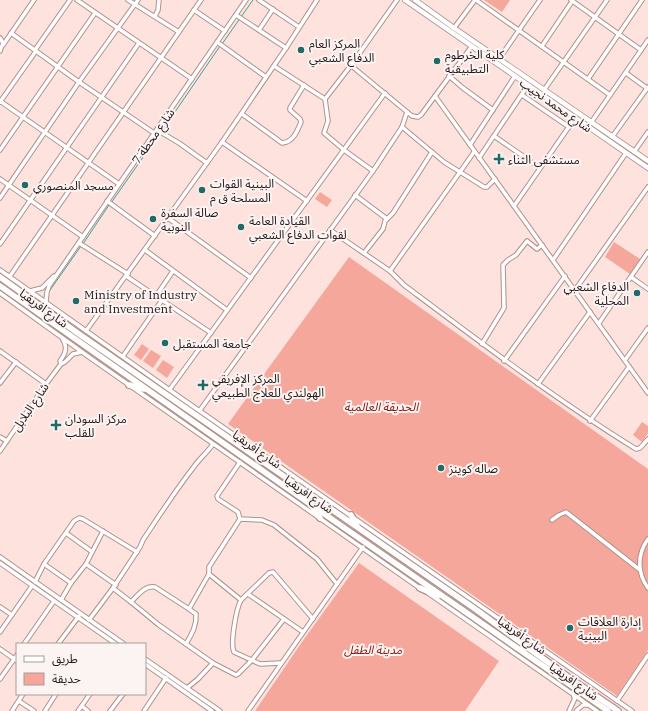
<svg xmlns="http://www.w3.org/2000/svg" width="648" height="711" font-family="'IBM Plex Serif','Noto Sans Arabic',serif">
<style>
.green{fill:#f4a79a}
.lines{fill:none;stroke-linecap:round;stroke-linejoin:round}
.stream{stroke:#3fa39e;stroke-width:1}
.minor-casing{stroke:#b0908b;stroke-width:5.5}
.major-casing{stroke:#b0908b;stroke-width:6}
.highway-casing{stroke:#b0908b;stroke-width:8}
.minor{stroke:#fff;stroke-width:3.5}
.major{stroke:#fff;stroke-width:4.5}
.highway{stroke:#fff;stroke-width:5.5}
.poi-dot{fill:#206b68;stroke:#fbf4f3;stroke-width:1.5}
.labels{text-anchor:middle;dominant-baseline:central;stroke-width:4;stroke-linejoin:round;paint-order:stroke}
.poi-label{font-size:12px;fill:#261a18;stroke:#fbf4f3;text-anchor:start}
.street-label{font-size:12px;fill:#261a18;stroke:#fbf4f3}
.park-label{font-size:12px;font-style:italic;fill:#871b10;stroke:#fbf4f3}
</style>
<rect width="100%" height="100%" fill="#fde2dd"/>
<!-- green -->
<g class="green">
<path d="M 484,0 L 510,0 L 502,12 Z"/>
<path d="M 320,192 L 332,200 L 327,207 L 315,199 Z"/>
<path d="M 614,242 L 640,259 L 630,274 L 605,257 Z"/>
<path d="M 349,257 L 648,469 L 648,650 L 617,696 L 228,424 Z"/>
<path d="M 142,344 L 149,349 L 141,360 L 134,355 Z"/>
<path d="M 151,350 L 161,356 L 153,368 L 143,361 Z"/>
<path d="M 163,360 L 174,367 L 167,378 L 156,370 Z"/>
<path d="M 642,422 L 648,426 L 648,433 L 642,442 L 633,435 Z"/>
<path d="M 359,563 L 499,661 L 465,711 L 255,711 L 302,642 Z"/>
</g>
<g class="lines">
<!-- stream -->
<g class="stream">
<path d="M 222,44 L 253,0"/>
<path d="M 162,131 L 220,46"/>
<path d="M 111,203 L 160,133"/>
<path d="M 83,244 L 109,205"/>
<path d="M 48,293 L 81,246"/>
</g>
<!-- minor casing -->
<g class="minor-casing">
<g id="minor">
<path d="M 77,0 L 192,79"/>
<path d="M 128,0 L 179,32"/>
<path d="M 259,0 L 299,27"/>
<path d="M 397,0 L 352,64 L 354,68 L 412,116 L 418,117 L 421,115 L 472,46"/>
<path d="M 476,0 L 610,95"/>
<path d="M 571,0 L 641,50"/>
<path d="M 194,10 L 225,31"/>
<path d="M 155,16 L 158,10 L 159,0"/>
<path d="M 454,28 L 475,0"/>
<path d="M 259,30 L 273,9"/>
<path d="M 11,33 L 79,82 L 154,133"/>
<path d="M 0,38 L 3,43 L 0,51"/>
<path d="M 217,42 L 266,77"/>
<path d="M 3,45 L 34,0"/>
<path d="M 542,46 L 573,0"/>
<path d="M 286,48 L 317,0"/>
<path d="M 35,50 L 70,0"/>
<path d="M 499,59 L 540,0"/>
<path d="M 352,64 L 325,99 L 328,121 L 324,133 L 344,150 L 373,171"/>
<path d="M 274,66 L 325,99"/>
<path d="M 626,73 L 648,89"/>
<path d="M 449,76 L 463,88 L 493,110"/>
<path d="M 588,79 L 642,0"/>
<path d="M 544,90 L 607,0"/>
<path d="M 522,95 L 569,127"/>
<path d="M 435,96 L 648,393"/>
<path d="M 0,101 L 119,184"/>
<path d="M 0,102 L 36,51"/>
<path d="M 242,114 L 282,143 C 293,142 297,132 301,122 L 300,119 L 290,110 L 290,108 L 304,85"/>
<path d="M 588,127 L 648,40"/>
<path d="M 157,130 L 179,143 L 207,163"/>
<path d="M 494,136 L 540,168"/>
<path d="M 612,137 L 648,87"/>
<path d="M 222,142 L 307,201"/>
<path d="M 470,145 L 515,76"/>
<path d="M 0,150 L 95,13"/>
<path d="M 474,152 L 460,172 L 484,187 L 487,187 L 495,179"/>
<path d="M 634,152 L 648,132"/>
<path d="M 479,158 L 528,85"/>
<path d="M 0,179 L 83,237"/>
<path d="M 355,195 L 387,219"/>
<path d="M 0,198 L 79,82 L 138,0"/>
<path d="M 107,201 L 155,236"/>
<path d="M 514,206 L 575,118"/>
<path d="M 168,218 L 251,278"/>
<path d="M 330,230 L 390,271 L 404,285 C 480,342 555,399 636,449 L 640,448 L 648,439"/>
<path d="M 79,243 L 128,274"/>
<path d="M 0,244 L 139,43"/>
<path d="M 145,250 L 227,310"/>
<path d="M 364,253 L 383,229 L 385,221 L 393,213 L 432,152"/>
<path d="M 553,260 L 626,153"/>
<path d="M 0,270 L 181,398 L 632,711"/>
<path d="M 390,271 L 460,172 L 444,162 L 402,127"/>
<path d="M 10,276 L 201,0"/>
<path d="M 126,276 L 211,333"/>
<path d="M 631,277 L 648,289"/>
<path d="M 575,290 L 648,187"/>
<path d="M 30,291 L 42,288 L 54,276"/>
<path d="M 0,293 L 89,357 L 421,589"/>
<path d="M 156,296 L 173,271"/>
<path d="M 46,301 L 47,292 L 49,286 L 246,0"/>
<path d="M 599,323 L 648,252"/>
<path d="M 86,331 L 222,142 L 286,48 L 236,15"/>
<path d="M 482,344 L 504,308 L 503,265 L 508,260 L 516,255 L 527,241 L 537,249 L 542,245"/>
<path d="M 0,351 L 46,384"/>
<path d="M 123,356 L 162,300"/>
<path d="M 625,360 L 648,328"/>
<path d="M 504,361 L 565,276"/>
<path d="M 61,364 L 60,361 C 65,354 68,348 63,340"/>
<path d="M 0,383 L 16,362"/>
<path d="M 538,384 L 590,312"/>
<path d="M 170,389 L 385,93"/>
<path d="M 200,410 L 373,171 L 402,127 L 407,112"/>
<path d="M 590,421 L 629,367"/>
<path d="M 0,437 L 7,441"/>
<path d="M 0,451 L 46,384 L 61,364 L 65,362 L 73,354 L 82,352"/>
<path d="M 240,462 L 217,496 L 218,499 L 238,512 L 240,519 L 209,567 L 209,574 L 241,600 C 236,609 230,644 234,652 L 260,664 L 281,663"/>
<path d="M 240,519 L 262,520 L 274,525 L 317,559 L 337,584"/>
<path d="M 552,520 L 559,515 L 566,512 L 640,570"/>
<path d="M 66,533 L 91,551"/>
<path d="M 648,539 C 637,554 637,573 648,588"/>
<path d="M 0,557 L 124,644"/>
<path d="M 0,563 L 116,644"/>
<path d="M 44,564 L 71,583"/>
<path d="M 86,564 L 116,585"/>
<path d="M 35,582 L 44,564 L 74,521 L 79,518 L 83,519 L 137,552"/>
<path d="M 113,588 L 131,602 C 138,595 145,585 155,587 L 189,609"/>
<path d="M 428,593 L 597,711"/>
<path d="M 248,594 L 303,632"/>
<path d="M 61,600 L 71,583 L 86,564 L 103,531"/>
<path d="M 241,600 L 269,573 L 273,572 L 313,619"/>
<path d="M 131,602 L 159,625 L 186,644"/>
<path d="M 0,607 L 12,615"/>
<path d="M 89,620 L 113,588 L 140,547 L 143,540 C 159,516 175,491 193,468 C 199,459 207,453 213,444"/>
<path d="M 0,632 L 32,586"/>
<path d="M 24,644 L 54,601"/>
<path d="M 58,644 L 79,616"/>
<path d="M 0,649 L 17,661"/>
<path d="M 145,659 L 220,711"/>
<path d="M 213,663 L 236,675 L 238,674 L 252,660 L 284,619"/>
<path d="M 145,664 L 212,711"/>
<path d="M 0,679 L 17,655"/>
<path d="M 187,688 L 198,679 L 213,663 L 186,644 C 191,635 197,626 196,614 L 189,609 L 209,574"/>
<path d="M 19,701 L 34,711"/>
<path d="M 617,701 L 648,655"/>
<path d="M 82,706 L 88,711"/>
<path d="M 12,711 L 23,694"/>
<path d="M 45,711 L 56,694"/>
<path d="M 78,711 L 90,694"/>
<path d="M 110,711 L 123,694"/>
<path d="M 144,711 L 166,678"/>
<path d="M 248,711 L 363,547"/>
<path d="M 569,711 L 575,698 L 574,697"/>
<path d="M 576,711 L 583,705 L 588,705"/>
</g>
</g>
<!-- major casing -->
<g class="major-casing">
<g id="major">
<path d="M 405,0 L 648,168"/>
<path d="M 415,0 L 454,28 L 648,161"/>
</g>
</g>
<!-- highway casing -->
<g class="highway-casing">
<g id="highway">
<path d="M 0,277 L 79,334 L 478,611 L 568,677 L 618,711"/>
<path d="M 0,286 L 310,504 L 608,711"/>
<path d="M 129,385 L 144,389"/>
<path d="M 313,508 L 320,518"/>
<path d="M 351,515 L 357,526"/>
<path d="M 420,588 L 438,596"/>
</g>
</g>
<!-- minor -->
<use href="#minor" class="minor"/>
<!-- major -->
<use href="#major" class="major"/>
<!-- highway -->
<use href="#highway" class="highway"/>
</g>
<!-- markers -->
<g class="poi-dot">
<circle cx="301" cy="50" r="4"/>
<circle cx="437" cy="61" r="4"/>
<path d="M497 153h4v4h4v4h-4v4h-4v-4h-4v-4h4z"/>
<circle cx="25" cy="185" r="4"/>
<circle cx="202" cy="190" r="4"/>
<circle cx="153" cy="219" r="4"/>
<circle cx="241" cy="227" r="4"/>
<circle cx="637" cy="293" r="4"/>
<circle cx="76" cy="301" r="4"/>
<circle cx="165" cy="343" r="4"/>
<path d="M201 379h4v4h4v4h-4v4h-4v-4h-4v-4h4z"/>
<path d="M54 419h4v4h4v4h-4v4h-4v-4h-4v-4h4z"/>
<circle cx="441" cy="468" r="4"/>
<circle cx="570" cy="628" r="4"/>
</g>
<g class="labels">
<!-- poi labels -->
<g class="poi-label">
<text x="309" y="43">المركز العام<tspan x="309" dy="14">الدفاع الشعبي</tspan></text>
<text x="445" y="54">كلية الخرطوم<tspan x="445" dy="14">التطبيقية</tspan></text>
<text x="508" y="159">مستشفى الثناء</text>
<text x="210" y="183">البينية القوات<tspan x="210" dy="14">المسلحة ق م</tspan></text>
<text x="33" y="185">مسجد المنصوري</text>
<text x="161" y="212">صالة السفرة<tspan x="161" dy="14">النوبية</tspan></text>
<text x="249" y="220">القيادة العامة<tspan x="249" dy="14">لقوات الدفاع الشعبي</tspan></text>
<text x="629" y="286" text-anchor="end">الدفاع الشعبي<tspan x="629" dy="14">المحلية</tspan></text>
<text x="84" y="294">Ministry of Industry<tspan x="84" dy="14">and Investment</tspan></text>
<text x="173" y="343">جامعة المستقبل</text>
<text x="212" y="378">المركز الإفريقي<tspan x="212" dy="14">الهولندي للعلاج الطبيعي</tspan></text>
<text x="65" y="418">مركز السودان<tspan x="65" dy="14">للقلب</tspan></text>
<text x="449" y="468">صاله كوينز</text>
<text x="578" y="621">إدارة العلاقات<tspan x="578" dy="14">البينية</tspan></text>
</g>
<!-- street labels -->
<g class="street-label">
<text transform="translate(556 105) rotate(35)">شارع محمد نجيب</text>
<text transform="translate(153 136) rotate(-55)">شارع محطة 7</text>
<text transform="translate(44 308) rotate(36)">شارع افريقيا</text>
<text transform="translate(30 407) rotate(-56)">شارع البلابل</text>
<text transform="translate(257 449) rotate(35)">شارع أفريقيا</text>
<text transform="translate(309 494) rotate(35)">شارع افريقيا</text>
<text transform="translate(522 635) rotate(35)">شارع أفريقيا</text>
<text transform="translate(574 681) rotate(35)">شارع افريقيا</text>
</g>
<!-- park labels -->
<g class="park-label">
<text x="381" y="406">الحديقة العالمية</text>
<text x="373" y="649">مدينة الطفل</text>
</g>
</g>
<!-- legend -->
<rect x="16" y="643" width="130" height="52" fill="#fbf4f3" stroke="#a69d9b"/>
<rect x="24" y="656" width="20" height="6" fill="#ffffff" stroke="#a69d9b"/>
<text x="52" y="663" font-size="12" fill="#261a18">طريق</text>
<rect x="24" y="673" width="20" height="12" fill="#f4a79a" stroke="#a69d9b"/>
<text x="52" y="683" font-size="12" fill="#261a18">حديقة</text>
</svg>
